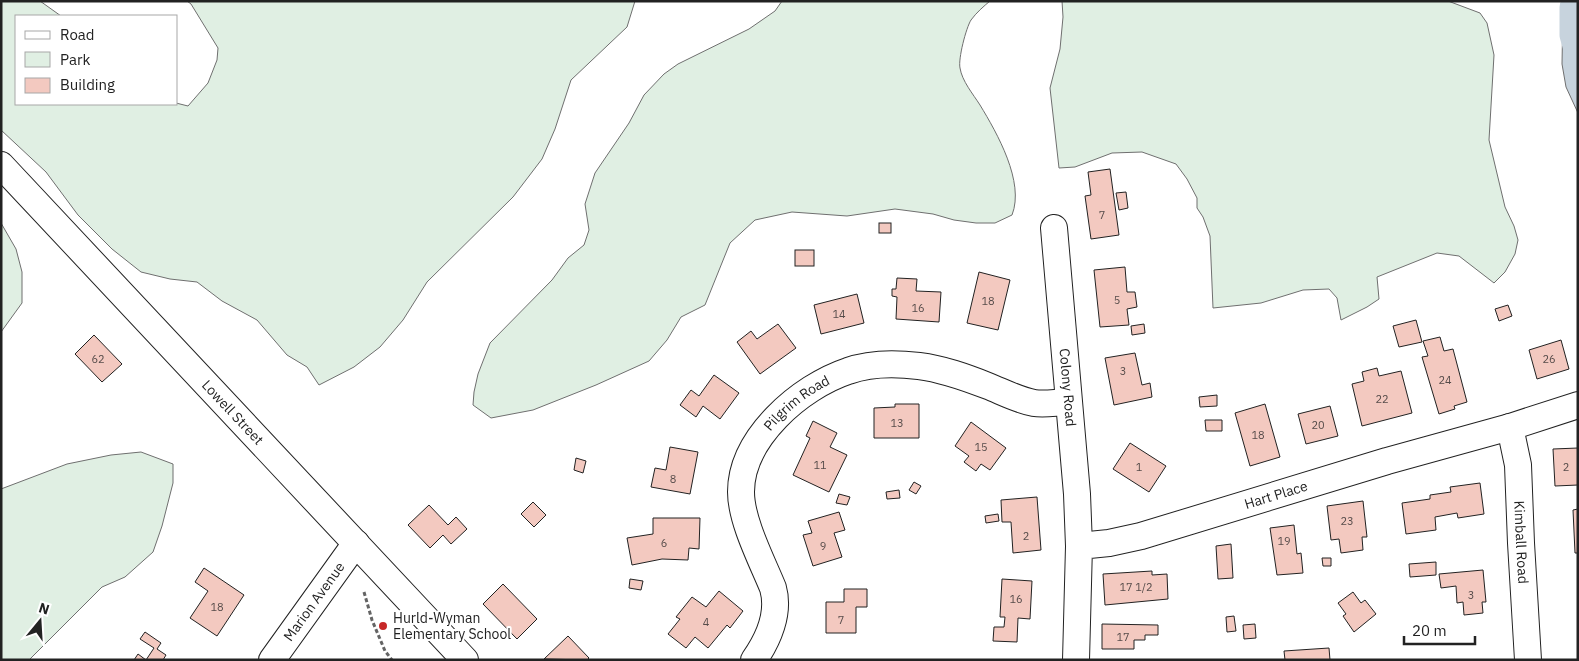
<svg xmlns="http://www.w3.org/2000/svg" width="1579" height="661" font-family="'IBM Plex Sans',sans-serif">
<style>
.green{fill:#e0efe3;stroke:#6f6f6f}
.water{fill:#c7d3dd;stroke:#6f6f6f}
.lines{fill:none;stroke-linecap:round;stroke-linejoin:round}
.canal{stroke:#c7d3dd;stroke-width:25}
.building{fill:#f3c9c0;stroke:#222}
.minor-casing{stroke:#222;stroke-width:28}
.path{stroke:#646464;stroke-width:3;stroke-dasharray:4 2.5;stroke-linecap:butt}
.minor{stroke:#fff;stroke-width:26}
.poi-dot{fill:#c62828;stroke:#fff;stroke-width:2}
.labels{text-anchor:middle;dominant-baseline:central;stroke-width:4;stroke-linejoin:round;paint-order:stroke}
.number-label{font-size:11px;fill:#564c4a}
.street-label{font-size:14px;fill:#222;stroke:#fff}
.poi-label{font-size:14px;fill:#222;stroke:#fff;text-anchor:start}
</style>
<rect width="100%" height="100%" fill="#fff"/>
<!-- green -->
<g class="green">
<path d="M 1,1 L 40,1 L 61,16 L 16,16 L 16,104 L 176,103 L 188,106 L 208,83 L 217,60 L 218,48 L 191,4 L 187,1 L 635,1 L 627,27 L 571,80 L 555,129 L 542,159 L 513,197 L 427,282 L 403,320 L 380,347 L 354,367 L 319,385 L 307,367 L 287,355 L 257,320 L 222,301 L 197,282 L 170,279 L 141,272 L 112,249 L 78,215 L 46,172 L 1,130 Z"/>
<path d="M 782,1 L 990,1 C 984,6 976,13 971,20 C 966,28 958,59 960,68 C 962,81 973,94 980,105 C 997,133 1025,182 1012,215 L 995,223 L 976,223 L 954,220 L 933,214 L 895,209 L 847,216 L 792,212 L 755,220 L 730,243 L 705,305 L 681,317 L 667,340 L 649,361 L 596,385 L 533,410 L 491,418 L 473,405 L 474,392 L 478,374 L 490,343 L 552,280 L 568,258 L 584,245 L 589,230 L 585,204 L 595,173 L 629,123 L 644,95 L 664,74 L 678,64 L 749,29 L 775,11 Z"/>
<path d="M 1062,1 L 1448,1 L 1480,13 L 1487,23 L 1494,55 L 1489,140 L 1505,207 L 1514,226 L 1518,240 L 1515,254 L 1505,272 L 1494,283 L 1459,256 L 1437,253 L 1377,277 L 1379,299 L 1367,307 L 1341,320 L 1337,298 L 1329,289 L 1303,290 L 1261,303 L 1213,308 L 1210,236 L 1203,217 L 1197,208 L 1197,198 L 1187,179 L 1176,164 L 1142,152 L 1112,153 L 1075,167 L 1059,168 L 1050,88 L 1060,49 L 1063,17 Z"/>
<path d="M 1,223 L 16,249 L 22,272 L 22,303 L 1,332 Z"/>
<path d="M 141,452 L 173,464 L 173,483 L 162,526 L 153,552 L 125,577 L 102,587 L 29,660 L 1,660 L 1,489 L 67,464 L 111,455 Z"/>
</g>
<!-- water -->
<path class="water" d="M 1565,5 L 1578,13 L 1578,113 L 1566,87 L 1562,64 L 1563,8 Z"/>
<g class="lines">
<!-- canal -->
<path class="canal" d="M 1572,7 L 1572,35 L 1578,56"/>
</g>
<!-- building -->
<g class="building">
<path d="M 1110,169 L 1119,235 L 1091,239 L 1085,196 L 1091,195 L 1088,172 Z"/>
<path d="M 1126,192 L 1128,208 L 1119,210 L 1116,193 Z"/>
<rect x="879" y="223" width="12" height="10"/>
<rect x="795" y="250" width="19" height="16"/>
<path d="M 1125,267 L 1127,292 L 1135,292 L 1137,307 L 1127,309 L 1129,325 L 1100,327 L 1094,270 Z"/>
<path d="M 979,272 L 1010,280 L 998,330 L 967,323 Z"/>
<path d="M 897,278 L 917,279 L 916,291 L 941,292 L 939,322 L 896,319 L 897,297 L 892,296 L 892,289 L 896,289 Z"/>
<path d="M 857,294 L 864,323 L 821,334 L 814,305 Z"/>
<path d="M 1508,305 L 1512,316 L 1499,321 L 1495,309 Z"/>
<path d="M 1416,320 L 1422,342 L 1399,347 L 1393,326 Z"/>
<path d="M 778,324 L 796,348 L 760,374 L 737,342 L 751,331 L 757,339 Z"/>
<path d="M 1144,324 L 1145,333 L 1132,335 L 1131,326 Z"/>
<path d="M 94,335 L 122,364 L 102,382 L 75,354 Z"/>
<path d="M 1440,337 L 1444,351 L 1453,349 L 1467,402 L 1454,406 L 1455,409 L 1439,414 L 1422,357 L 1428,356 L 1423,341 Z"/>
<path d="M 1561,340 L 1569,369 L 1537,379 L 1529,350 Z"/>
<path d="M 1135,353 L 1142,385 L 1150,383 L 1152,397 L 1114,405 L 1105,358 Z"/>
<path d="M 1377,368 L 1379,376 L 1401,371 L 1412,413 L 1362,426 L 1352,384 L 1364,381 L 1362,372 Z"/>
<path d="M 714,375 L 739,393 L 720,419 L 703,406 L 696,417 L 680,405 L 691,390 L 699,396 Z"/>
<path d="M 1217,395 L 1217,406 L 1200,407 L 1199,397 Z"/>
<path d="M 895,404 L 919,404 L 919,438 L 874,438 L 874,408 L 895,407 Z"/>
<path d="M 1265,404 L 1280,457 L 1250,466 L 1235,413 Z"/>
<path d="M 1330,406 L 1338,436 L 1306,444 L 1298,414 Z"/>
<path d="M 1205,420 L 1222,420 L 1222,431 L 1206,431 Z"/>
<path d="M 813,421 L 837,433 L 830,447 L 847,455 L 829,492 L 793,475 L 810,438 L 806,436 Z"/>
<path d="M 971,422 L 1006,448 L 990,470 L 981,464 L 976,471 L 964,462 L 969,456 L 955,446 Z"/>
<path d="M 1130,443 L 1166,466 L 1149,492 L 1113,469 Z"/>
<path d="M 670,447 L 698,452 L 690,494 L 651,487 L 655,468 L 666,470 Z"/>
<path d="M 1578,448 L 1578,485 L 1555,486 L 1553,449 Z"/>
<path d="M 576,458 L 586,461 L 583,473 L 574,470 Z"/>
<path d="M 914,482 L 921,486 L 916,494 L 909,490 Z"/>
<path d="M 1480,483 L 1484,514 L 1458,518 L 1457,513 L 1435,517 L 1436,530 L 1406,534 L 1402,503 L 1430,499 L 1430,495 L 1451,492 L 1450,487 Z"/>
<path d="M 899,490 L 900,498 L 887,499 L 886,492 Z"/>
<path d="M 839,494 L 850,497 L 847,505 L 836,503 Z"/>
<path d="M 1037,497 L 1041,550 L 1013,553 L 1011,522 L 1002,522 L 1001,500 Z"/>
<path d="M 1363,501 L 1367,537 L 1362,537 L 1363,550 L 1341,553 L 1339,539 L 1331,540 L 1327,506 Z"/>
<path d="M 533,502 L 546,515 L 534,527 L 521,514 Z"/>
<path d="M 429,505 L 448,525 L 456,517 L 467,529 L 451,544 L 443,535 L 430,548 L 408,525 Z"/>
<path d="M 1578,509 L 1578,553 L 1575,553 L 1573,510 Z"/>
<path d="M 839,512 L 845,530 L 834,533 L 842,557 L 813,566 L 803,535 L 812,533 L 808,521 Z"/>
<path d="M 998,514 L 999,521 L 986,523 L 985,516 Z"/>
<path d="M 653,518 L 700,518 L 699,549 L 689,548 L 688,560 L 662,559 L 632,565 L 627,538 L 653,534 Z"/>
<path d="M 1294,525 L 1297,554 L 1301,553 L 1303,573 L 1277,575 L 1270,528 Z"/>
<path d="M 1231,544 L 1233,578 L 1218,579 L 1216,546 Z"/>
<path d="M 1322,558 L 1331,558 L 1331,566 L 1323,566 Z"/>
<path d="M 1436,562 L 1436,575 L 1410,577 L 1409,564 Z"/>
<path d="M 204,568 L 244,595 L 217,636 L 190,618 L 208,591 L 195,582 Z"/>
<path d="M 1483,570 L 1486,602 L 1482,602 L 1483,613 L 1464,615 L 1463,602 L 1457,603 L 1456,586 L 1441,588 L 1439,574 Z"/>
<path d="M 1152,571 L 1152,575 L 1167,574 L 1168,599 L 1105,605 L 1103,574 Z"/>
<path d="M 630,579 L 643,581 L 641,590 L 629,588 Z"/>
<path d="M 1002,579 L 1032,581 L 1030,619 L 1018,618 L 1017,642 L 993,641 L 994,627 L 1004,627 L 1005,617 L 1000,617 Z"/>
<path d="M 503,584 L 537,619 L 517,639 L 483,604 Z"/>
<path d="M 844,589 L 867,589 L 867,607 L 856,607 L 856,633 L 826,633 L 826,602 L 844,602 Z"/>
<path d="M 719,591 L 743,611 L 730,628 L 727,625 L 708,648 L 695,637 L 686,648 L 668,634 L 680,619 L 676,617 L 692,597 L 706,607 Z"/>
<path d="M 1353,592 L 1361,603 L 1365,600 L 1376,614 L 1354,632 L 1343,616 L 1346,614 L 1338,603 Z"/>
<path d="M 1234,616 L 1236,631 L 1227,632 L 1226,617 Z"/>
<path d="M 1102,624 L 1158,625 L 1158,635 L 1145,635 L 1145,640 L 1134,640 L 1134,649 L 1102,649 Z"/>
<path d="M 1255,624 L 1256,638 L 1244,639 L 1243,625 Z"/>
<path d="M 145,632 L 161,643 L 157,649 L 166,655 L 163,660 L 134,660 L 138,654 L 146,660 L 154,648 L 140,639 Z"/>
<path d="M 568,636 L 589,658 L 587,660 L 544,659 Z"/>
<path d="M 1329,648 L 1330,660 L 1285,660 L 1284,651 Z"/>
</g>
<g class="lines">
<!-- minor casing -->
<g class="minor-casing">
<g id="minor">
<path id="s1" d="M 1,165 L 465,660"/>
<path id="s2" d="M 1054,228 L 1077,494 L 1079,546"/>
<path id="s3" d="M 1510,427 L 1518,465 L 1521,543 L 1528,660"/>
<path id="s4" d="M 272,660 L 356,543"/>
<path id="s5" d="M 754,660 C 768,640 780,613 773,588 C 762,561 741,521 741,492 C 741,438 800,387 848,371 C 870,363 895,363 919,366 C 943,369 965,377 988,386 C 1003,392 1018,400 1034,403 C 1045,405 1057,402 1068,402"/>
<path id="s6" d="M 1076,660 L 1079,546 L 1109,543 L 1141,536 L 1387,461 L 1510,427 L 1578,405"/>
</g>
</g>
<!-- path -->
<path class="path" d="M 364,592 L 372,620 L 385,651 L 392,660"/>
<!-- minor -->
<use href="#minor" class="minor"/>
</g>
<!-- markers -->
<circle class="poi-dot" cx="383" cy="626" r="5"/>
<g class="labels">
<!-- number labels -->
<g class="number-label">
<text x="1102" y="215">7</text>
<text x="1117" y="300">5</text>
<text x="988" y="301">18</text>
<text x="918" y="308">16</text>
<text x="839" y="314">14</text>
<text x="98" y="359">62</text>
<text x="1549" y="359">26</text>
<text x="1123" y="371">3</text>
<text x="1445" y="380">24</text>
<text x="1382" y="399">22</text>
<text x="897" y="423">13</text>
<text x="1318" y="425">20</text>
<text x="1258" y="435">18</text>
<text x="981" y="447">15</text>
<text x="820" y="465">11</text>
<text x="1139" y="467">1</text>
<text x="1566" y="467">2</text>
<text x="673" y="479">8</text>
<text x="1347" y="521">23</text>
<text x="1026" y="536">2</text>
<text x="1284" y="541">19</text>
<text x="664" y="543">6</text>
<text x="823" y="546">9</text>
<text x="1136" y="587">17 1/2</text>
<text x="1471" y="595">3</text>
<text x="1016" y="599">16</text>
<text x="217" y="607">18</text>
<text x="841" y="620">7</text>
<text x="706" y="622">4</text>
<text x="1123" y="637">17</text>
</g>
<!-- street labels -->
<g class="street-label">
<text stroke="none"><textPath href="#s2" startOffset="160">Colony Road</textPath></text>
<text stroke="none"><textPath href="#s5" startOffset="288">Pilgrim Road</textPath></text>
<text stroke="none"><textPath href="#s1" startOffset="339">Lowell Street</textPath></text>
<text stroke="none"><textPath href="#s6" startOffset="318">Hart Place</textPath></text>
<text stroke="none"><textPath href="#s3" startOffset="116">Kimball Road</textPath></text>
<text stroke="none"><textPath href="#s4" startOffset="72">Marion Avenue</textPath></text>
</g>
<!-- poi labels -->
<g class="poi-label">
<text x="393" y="618">Hurld-Wyman<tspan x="393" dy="16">Elementary School</tspan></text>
</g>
</g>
<!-- border -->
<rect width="1579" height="661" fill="none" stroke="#222222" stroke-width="5"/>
<!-- legend -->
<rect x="15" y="15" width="162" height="90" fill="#ffffff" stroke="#a7a7a7"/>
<rect x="25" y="31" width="25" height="8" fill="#ffffff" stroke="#a7a7a7"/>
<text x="60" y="40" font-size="15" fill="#222222">Road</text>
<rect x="25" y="52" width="25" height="15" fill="#e0efe3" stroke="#a7a7a7"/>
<text x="60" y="65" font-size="15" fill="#222222">Park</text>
<rect x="25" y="78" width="25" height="15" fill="#f3c9c0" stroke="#a7a7a7"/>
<text x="60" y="90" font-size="15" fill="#222222">Building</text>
<!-- north arrow -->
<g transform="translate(40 621) rotate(18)" stroke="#ffffff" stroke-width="4" paint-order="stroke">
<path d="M0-4L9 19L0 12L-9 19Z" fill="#222222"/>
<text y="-8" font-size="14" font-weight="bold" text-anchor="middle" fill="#222222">N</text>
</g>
<!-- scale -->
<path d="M1404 636v8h71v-8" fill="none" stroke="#222222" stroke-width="2.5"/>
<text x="1412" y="636" font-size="15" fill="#222222" stroke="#ffffff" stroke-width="4" paint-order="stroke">20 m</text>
</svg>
